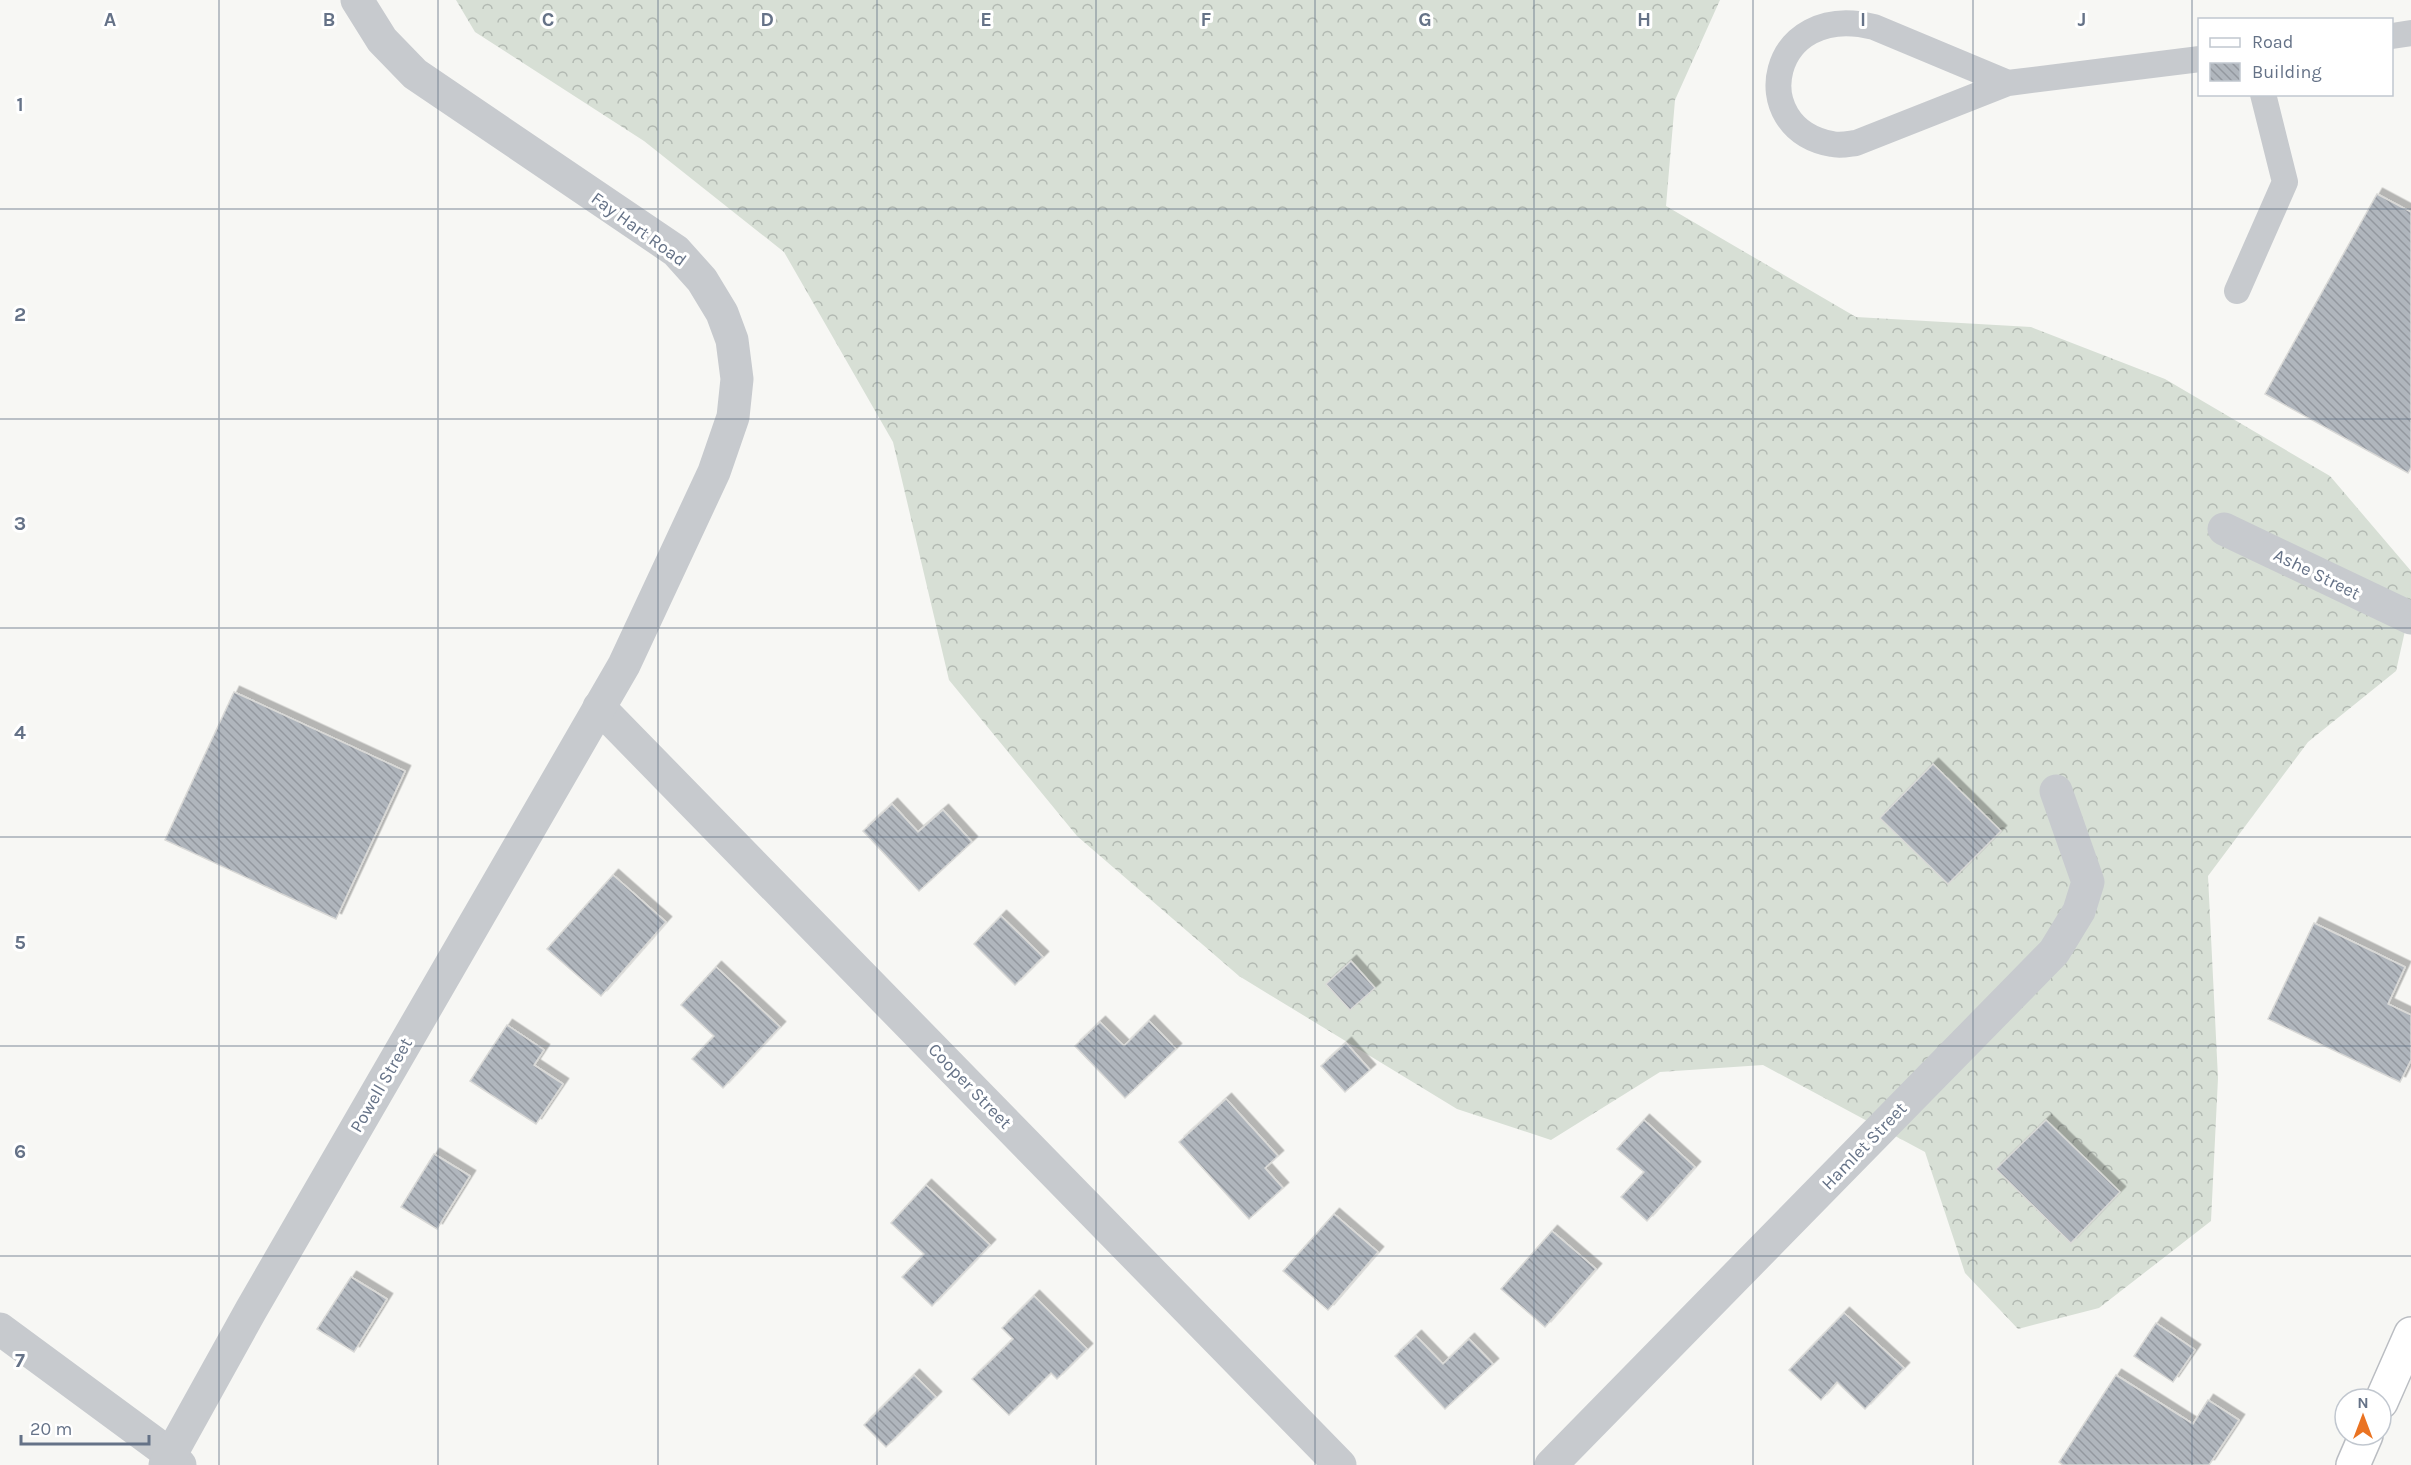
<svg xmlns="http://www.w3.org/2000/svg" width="2411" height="1465" font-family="Karla,sans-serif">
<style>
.forest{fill:url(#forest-crowns)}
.building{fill:url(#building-back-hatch);stroke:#d9d9d7;stroke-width:1.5;filter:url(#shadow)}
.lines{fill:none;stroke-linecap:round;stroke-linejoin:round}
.primary-casing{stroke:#babdc2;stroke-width:36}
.lane{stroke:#c7cace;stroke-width:26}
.street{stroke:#c7cace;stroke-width:33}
.primary{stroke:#fff;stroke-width:33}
.grid{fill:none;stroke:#657287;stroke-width:1.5;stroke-opacity:0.55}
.labels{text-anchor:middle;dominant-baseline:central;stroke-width:6;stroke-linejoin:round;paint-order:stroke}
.street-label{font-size:18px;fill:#657287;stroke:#fff}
.grid-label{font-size:20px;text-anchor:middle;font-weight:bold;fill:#657287;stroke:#fff;stroke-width:6;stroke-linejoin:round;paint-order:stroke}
</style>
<defs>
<pattern id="forest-crowns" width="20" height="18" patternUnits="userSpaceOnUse" patternTransform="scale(1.5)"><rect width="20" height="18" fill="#d7dfd5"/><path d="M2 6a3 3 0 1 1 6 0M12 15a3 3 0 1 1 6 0" fill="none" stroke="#b2b9b2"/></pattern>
<pattern id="building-back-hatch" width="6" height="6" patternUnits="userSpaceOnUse" patternTransform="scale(1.5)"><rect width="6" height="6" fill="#b0b6bd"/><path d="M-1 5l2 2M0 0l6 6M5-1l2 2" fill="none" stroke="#93989f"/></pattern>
<filter id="shadow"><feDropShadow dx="5.5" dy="-5.5" stdDeviation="0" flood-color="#0004"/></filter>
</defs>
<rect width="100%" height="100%" fill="#f7f7f4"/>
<!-- forest -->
<path class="forest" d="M 456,0 L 1720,0 L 1675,100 L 1666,206 L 1856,317 L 2031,327 L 2165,379 L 2330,476 L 2411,571 L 2411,604 L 2396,671 L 2308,742 L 2208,876 L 2218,1078 L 2211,1221 L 2099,1308 L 2018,1329 L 1965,1273 L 1925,1152 L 1763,1065 L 1660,1072 L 1551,1140 L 1457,1109 L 1239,976 L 1077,836 L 949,680 L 893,442 L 784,252 L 644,141 L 475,32 Z"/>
<!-- building -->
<g class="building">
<path d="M 2377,194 L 2411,212 L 2411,468 L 2408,473 L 2265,394 Z"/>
<path d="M 234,692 L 405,771 L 336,919 L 165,840 Z"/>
<path d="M 1933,764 L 2001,831 L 1948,884 L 1880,818 Z"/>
<path d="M 892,804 L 918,832 L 943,810 L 972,842 L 919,891 L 863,831 Z"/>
<path d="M 613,875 L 666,922 L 601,996 L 547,949 Z"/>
<path d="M 1001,916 L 1043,957 L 1015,985 L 974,944 Z"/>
<path d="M 2314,923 L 2405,967 L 2388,1004 L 2411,1015 L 2411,1060 L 2400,1082 L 2268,1019 Z"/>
<path d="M 1351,961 L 1375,988 L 1350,1010 L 1326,984 Z"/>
<path d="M 716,967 L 780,1027 L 723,1088 L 692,1059 L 714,1036 L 681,1005 Z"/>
<path d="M 1149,1021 L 1176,1049 L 1125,1098 L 1075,1046 L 1100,1022 L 1124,1046 Z"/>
<path d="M 507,1025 L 544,1050 L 534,1065 L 563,1084 L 536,1124 L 470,1081 Z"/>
<path d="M 1346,1043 L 1370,1070 L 1345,1092 L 1321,1066 Z"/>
<path d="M 1226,1099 L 1278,1156 L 1265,1168 L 1283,1188 L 1249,1219 L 1179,1142 Z"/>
<path d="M 1644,1120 L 1695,1167 L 1647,1221 L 1621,1197 L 1644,1172 L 1617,1149 Z"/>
<path d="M 2046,1120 L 2120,1192 L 2071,1243 L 1996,1169 Z"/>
<path d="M 434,1154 L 470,1176 L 437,1229 L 401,1207 Z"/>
<path d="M 926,1185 L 990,1245 L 932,1306 L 902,1277 L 924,1254 L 891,1223 Z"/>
<path d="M 1334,1214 L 1378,1252 L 1328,1310 L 1283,1271 Z"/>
<path d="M 1552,1231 L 1596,1269 L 1545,1327 L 1501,1289 Z"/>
<path d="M 351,1277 L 387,1299 L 354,1352 L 317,1329 Z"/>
<path d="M 1034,1296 L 1087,1349 L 1057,1379 L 1051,1373 L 1009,1415 L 972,1379 L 1013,1339 L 1002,1328 Z"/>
<path d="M 1844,1313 L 1904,1368 L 1865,1409 L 1837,1382 L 1821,1400 L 1789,1370 Z"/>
<path d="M 2156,1323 L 2195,1350 L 2173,1382 L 2134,1356 Z"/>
<path d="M 1416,1336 L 1443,1364 L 1469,1339 L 1493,1364 L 1445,1409 L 1395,1356 Z"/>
<path d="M 914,1375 L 936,1397 L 886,1447 L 864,1425 Z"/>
<path d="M 2116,1375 L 2193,1424 L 2208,1400 L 2239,1420 L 2209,1465 L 2063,1465 L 2059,1462 Z"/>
</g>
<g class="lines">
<!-- primary casing -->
<g class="primary-casing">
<g id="primary">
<path d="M 2381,1402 L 2411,1334"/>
<path d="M 2353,1465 L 2366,1435"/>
</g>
</g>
<!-- lane -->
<g class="lane">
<path d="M 2392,36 L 2411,33"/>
<path d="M 2008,83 L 1874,27 C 1769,0 1744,128 1832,144 C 1840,146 1848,144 1856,143 L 2008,83 L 2200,59"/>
<path d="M 2237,291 L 2285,182 L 2263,94"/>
</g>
<!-- street -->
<g class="street">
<path d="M 2224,529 L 2411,618"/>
<path d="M 599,707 L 1340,1465"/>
<path d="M 0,1329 L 171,1455 L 180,1465"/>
<path d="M 165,1465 L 251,1310 L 624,665 L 714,472 L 733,417 L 737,379 L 732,340 L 722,313 L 702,280 L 676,251 L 415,74 L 382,40 L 357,0"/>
<path d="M 1551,1465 L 2054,952 L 2079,911 L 2088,882 L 2056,791"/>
</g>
<!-- primary -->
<use href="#primary" class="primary"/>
</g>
<!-- grid -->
<path class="grid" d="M 219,0 L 219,1465M 438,0 L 438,1465M 658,0 L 658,1465M 877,0 L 877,1465M 1096,0 L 1096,1465M 1315,0 L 1315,1465M 1534,0 L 1534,1465M 1753,0 L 1753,1465M 1973,0 L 1973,1465M 2192,0 L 2192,1465M 0,209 L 2411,209M 0,419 L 2411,419M 0,628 L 2411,628M 0,837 L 2411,837M 0,1046 L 2411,1046M 0,1256 L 2411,1256"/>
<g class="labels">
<!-- street labels -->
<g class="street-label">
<text transform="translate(639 229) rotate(36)">Fay Hart Road</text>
<text transform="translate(2317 574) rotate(26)">Ashe Street</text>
<text transform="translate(381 1085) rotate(-60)">Powell Street</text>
<text transform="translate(970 1086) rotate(46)">Cooper Street</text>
<text transform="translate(1864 1146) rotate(-46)">Hamlet Street</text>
</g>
</g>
<g class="grid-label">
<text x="110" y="26">A</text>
<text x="329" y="26">B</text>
<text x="548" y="26">C</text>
<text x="767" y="26">D</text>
<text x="986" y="26">E</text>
<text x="1206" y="26">F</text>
<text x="1425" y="26">G</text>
<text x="1644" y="26">H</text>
<text x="1863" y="26">I</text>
<text x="2082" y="26">J</text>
<text x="20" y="111">1</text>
<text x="20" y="321">2</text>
<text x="20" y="530">3</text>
<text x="20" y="739">4</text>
<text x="20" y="949">5</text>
<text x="20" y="1158">6</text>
<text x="20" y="1367">7</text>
</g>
<!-- legend -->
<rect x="2198" y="18" width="195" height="78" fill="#ffffff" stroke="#c1c7cf" stroke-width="1.5"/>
<rect x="2210" y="38" width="30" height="9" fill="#ffffff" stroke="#c1c7cf" stroke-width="1.5"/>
<text x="2252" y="48" font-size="18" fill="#657287">Road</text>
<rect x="2210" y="63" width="30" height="18" fill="url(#building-back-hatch)" stroke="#c1c7cf" stroke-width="1.5"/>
<text x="2252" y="78" font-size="18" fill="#657287">Building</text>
<!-- north arrow -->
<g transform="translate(2363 1417)"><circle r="28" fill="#ffffff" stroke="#c1c7cf" stroke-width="1.5"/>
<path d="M0-4.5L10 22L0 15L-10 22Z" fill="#ea7322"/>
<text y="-9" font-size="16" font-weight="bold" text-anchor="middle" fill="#657287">N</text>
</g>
<!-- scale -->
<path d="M21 1435v9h128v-9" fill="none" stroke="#657287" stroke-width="3"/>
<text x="30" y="1435" font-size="18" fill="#657287" stroke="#ffffff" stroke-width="4.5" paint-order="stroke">20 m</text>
</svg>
